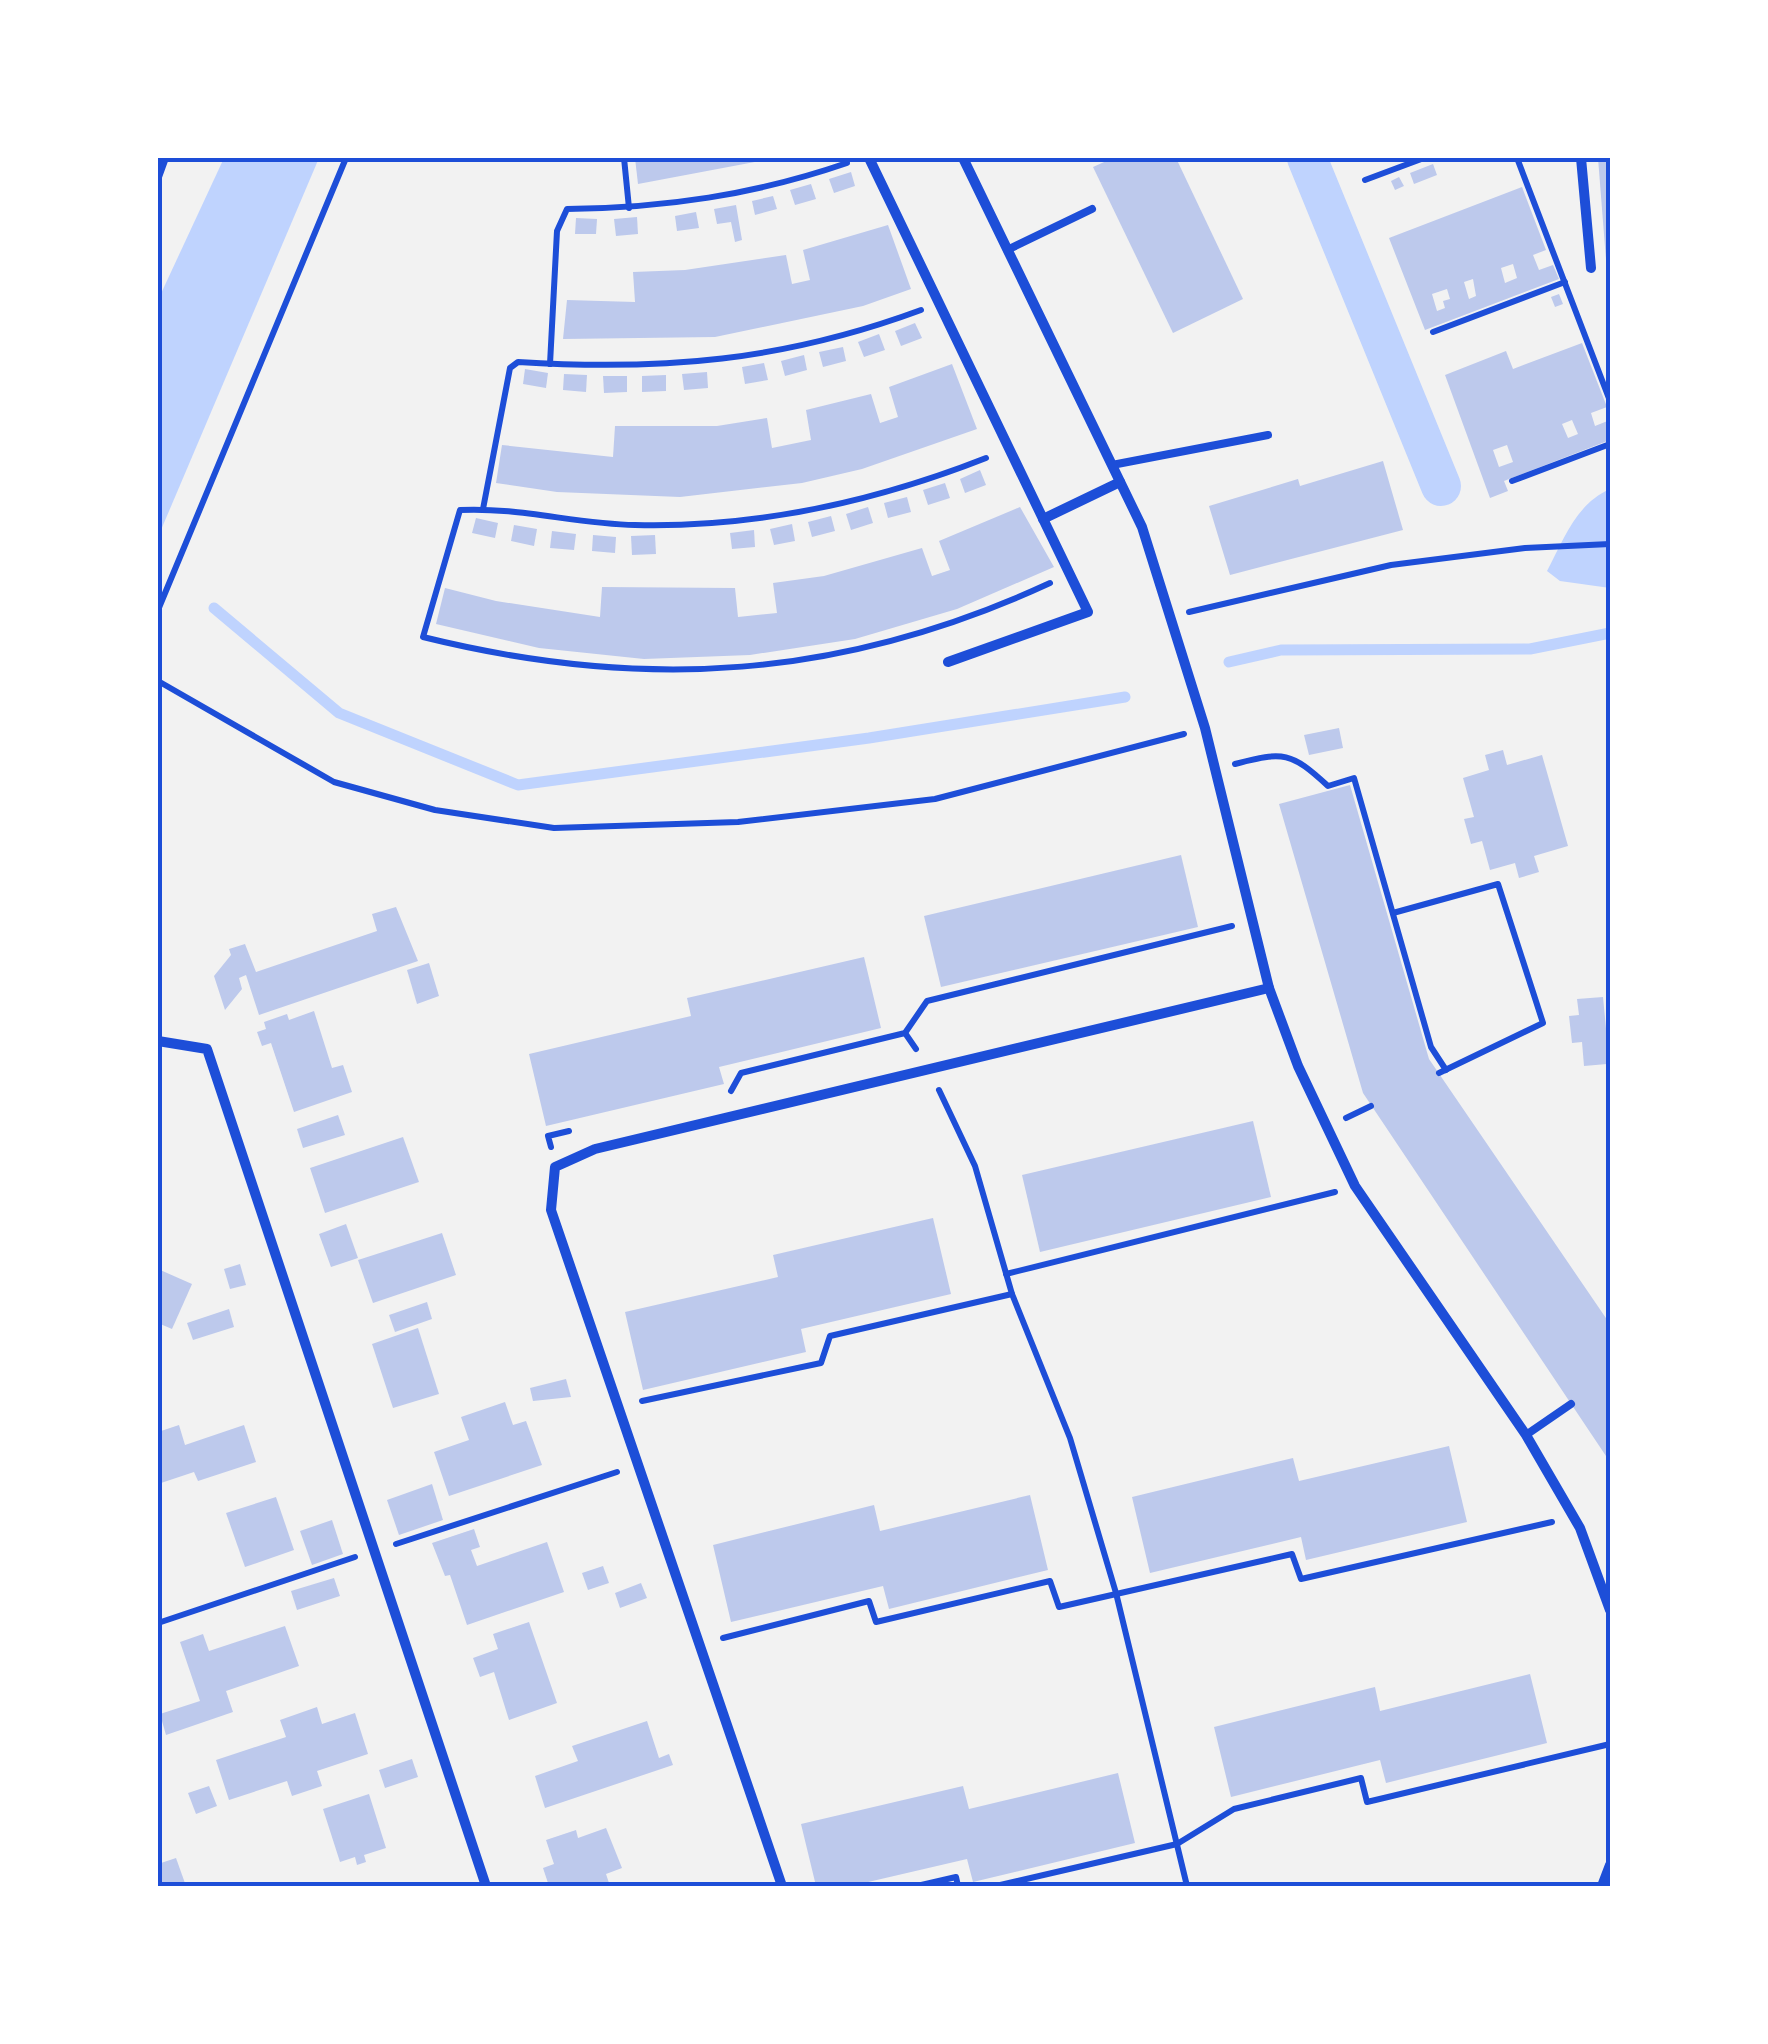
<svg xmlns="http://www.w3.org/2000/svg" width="1768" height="2044" font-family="'IBM Plex Serif',serif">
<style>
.water{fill:#bfd3fe}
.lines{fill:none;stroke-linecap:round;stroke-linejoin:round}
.stream{stroke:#bfd3fe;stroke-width:11}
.canal{stroke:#bfd3fe;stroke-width:40}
.building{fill:#bdc9ec;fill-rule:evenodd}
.path{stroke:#1d4ed8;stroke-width:6}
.service{stroke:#1d4ed8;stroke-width:8}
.minor{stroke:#1d4ed8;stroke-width:10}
.neatline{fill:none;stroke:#1d4ed8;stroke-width:4}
</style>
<rect width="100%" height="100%" fill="#f2f2f2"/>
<!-- water -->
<g class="water">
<path d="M 224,158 L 319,158 L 158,537 L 158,300 Z"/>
<path d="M 1610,489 L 1610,588 L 1560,581 L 1547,571 C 1564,539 1576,504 1610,489 Z"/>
</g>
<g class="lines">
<!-- stream -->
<g class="stream">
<path d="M 214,608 L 339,713 L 518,785 L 869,738 L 1125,697"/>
<path d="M 1229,662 L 1281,650 L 1530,649 L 1610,633"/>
</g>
<!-- canal -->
<path class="canal" d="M 1307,158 L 1441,486"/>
</g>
<!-- building -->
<g class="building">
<path d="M 635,158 L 770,158 L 770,159 L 638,184 Z"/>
<path d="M 1113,158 L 1176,158 L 1243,299 L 1173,333 L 1093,167 Z"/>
<path d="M 1598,158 L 1610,158 L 1610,285 L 1608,285 Z"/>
<path d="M 1433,164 L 1437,175 L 1414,184 L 1410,173 Z"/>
<path d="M 851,172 L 855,186 L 834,193 L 829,179 Z"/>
<path d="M 1399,177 L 1404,186 L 1395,190 L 1391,181 Z"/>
<path d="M 811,184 L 816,199 L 795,205 L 790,190 Z"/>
<path d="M 1522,187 L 1546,250 L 1533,255 L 1539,270 L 1553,265 L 1559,279 L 1425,330 L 1389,238 ZM 1513,264 L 1517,278 L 1505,283 L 1501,268 ZM 1473,279 L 1476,296 L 1469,299 L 1464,282 ZM 1447,289 L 1450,299 L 1443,301 L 1445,308 L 1437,311 L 1432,294 Z"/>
<path d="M 773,196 L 777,209 L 755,215 L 752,201 Z"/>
<path d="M 736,205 L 742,240 L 735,242 L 731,222 L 717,224 L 714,209 Z"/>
<path d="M 696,212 L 699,228 L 677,231 L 675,216 Z"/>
<path d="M 637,217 L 638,234 L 616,236 L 614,219 Z"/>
<path d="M 576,218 L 597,219 L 596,234 L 575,234 Z"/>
<path d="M 888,225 L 911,289 L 863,306 L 715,337 L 563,339 L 567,300 L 635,302 L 633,272 L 685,270 L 786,255 L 792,284 L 810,280 L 803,250 Z"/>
<path d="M 1559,294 L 1563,304 L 1555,307 L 1551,297 Z"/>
<path d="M 915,323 L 922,338 L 901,346 L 895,331 Z"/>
<path d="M 879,334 L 885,350 L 864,357 L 858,342 Z"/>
<path d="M 1582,343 L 1607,407 L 1591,413 L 1595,426 L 1610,420 L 1610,440 L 1504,481 L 1508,491 L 1490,498 L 1445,375 L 1506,351 L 1513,369 ZM 1572,420 L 1578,434 L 1568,438 L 1562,424 ZM 1507,445 L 1513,462 L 1499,467 L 1493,450 Z"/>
<path d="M 843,347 L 846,361 L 823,367 L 819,352 Z"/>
<path d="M 804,355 L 807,370 L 785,376 L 781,361 Z"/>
<path d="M 764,363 L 768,380 L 745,384 L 742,367 Z"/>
<path d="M 952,364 L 977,429 L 862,469 L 802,483 L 680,497 L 557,492 L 496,483 L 502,445 L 613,457 L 615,426 L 717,426 L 767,418 L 772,448 L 811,440 L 806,410 L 871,394 L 880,423 L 898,417 L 889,387 Z"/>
<path d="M 525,369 L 548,373 L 546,388 L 523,384 Z"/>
<path d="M 707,372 L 708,388 L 684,390 L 682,374 Z"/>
<path d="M 564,374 L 587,375 L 586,392 L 563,390 Z"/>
<path d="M 666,375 L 666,391 L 642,392 L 642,376 Z"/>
<path d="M 603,376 L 627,376 L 627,392 L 604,393 Z"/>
<path d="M 1383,461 L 1403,530 L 1230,575 L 1209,506 L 1298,479 L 1300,486 Z"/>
<path d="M 980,470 L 986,485 L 965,493 L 960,479 Z"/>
<path d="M 945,483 L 950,498 L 928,505 L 923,490 Z"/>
<path d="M 907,497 L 911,512 L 888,518 L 884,503 Z"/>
<path d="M 868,507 L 873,523 L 851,530 L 846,514 Z"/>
<path d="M 1020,507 L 1054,567 L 957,609 L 855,639 L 750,655 L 644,659 L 539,648 L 436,624 L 445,588 L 496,601 L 600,617 L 602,587 L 735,588 L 738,617 L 777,613 L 773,583 L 824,576 L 922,548 L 932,576 L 950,570 L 939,541 Z"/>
<path d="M 831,516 L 835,531 L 812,537 L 808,522 Z"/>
<path d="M 476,518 L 498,523 L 495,538 L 472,533 Z"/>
<path d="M 792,524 L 795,541 L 774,545 L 770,529 Z"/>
<path d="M 514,525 L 537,529 L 534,546 L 511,541 Z"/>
<path d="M 754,530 L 755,547 L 732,549 L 730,533 Z"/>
<path d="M 552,531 L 576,534 L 574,550 L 550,548 Z"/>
<path d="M 593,535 L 616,537 L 615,553 L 592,551 Z"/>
<path d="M 655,535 L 656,554 L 632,555 L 631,536 Z"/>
<path d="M 1339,728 L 1343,748 L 1309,755 L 1304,735 Z"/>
<path d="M 1503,750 L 1507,765 L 1542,755 L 1568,846 L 1534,856 L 1539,872 L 1519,878 L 1515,863 L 1490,870 L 1482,841 L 1471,844 L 1464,819 L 1474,817 L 1463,778 L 1489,770 L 1485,755 Z"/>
<path d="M 1350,785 L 1429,1059 L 1610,1324 L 1610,1462 L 1363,1093 L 1279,804 Z"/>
<path d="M 1181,855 L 1198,927 L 941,987 L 924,916 Z"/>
<path d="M 396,907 L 418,961 L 259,1015 L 246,975 L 239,978 L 242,989 L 225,1010 L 214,976 L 231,955 L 229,949 L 245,944 L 256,972 L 377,931 L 372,914 Z"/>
<path d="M 864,957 L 881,1028 L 719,1067 L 724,1084 L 546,1126 L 529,1054 L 691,1016 L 687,998 Z"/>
<path d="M 429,963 L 439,996 L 417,1004 L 407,970 Z"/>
<path d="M 1603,997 L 1607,1039 L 1610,1038 L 1610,1078 L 1607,1064 L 1584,1066 L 1582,1042 L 1572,1043 L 1569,1016 L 1579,1015 L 1577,999 Z"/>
<path d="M 314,1011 L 332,1068 L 343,1065 L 352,1092 L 294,1112 L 271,1043 L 262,1046 L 257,1032 L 266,1029 L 264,1022 L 287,1014 L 289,1020 Z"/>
<path d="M 338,1115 L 345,1135 L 303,1148 L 297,1129 Z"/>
<path d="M 1253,1121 L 1271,1197 L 1040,1252 L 1022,1175 Z"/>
<path d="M 403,1137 L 419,1182 L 325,1213 L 310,1168 Z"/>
<path d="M 933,1218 L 951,1294 L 801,1329 L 806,1352 L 643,1390 L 625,1312 L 778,1277 L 773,1255 Z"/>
<path d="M 346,1224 L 358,1258 L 331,1267 L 319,1234 Z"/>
<path d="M 442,1233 L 456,1275 L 373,1303 L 358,1260 Z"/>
<path d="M 240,1264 L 246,1285 L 230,1289 L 224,1269 Z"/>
<path d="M 158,1269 L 192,1284 L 172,1329 L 158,1323 Z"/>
<path d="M 427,1302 L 432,1319 L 395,1332 L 389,1315 Z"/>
<path d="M 229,1309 L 234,1327 L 193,1340 L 187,1323 Z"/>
<path d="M 418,1328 L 439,1394 L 393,1408 L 372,1344 Z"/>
<path d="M 566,1379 L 571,1397 L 533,1401 L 530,1388 Z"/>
<path d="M 505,1402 L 513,1425 L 526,1421 L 542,1465 L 449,1496 L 434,1452 L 469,1440 L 461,1417 Z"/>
<path d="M 179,1425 L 185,1445 L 244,1425 L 256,1462 L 198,1481 L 194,1472 L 158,1484 L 158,1432 Z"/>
<path d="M 1449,1446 L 1467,1522 L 1306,1560 L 1301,1537 L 1150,1573 L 1132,1497 L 1293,1458 L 1299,1481 Z"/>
<path d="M 432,1484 L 443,1520 L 399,1535 L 387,1500 Z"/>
<path d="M 1030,1495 L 1048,1570 L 889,1609 L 883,1586 L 731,1622 L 713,1545 L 874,1505 L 880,1531 Z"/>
<path d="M 276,1497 L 294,1550 L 245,1567 L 226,1513 Z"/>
<path d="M 332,1520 L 343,1554 L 312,1565 L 300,1531 Z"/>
<path d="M 474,1529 L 480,1547 L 471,1550 L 477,1566 L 547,1542 L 564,1592 L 467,1625 L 450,1575 L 445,1576 L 432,1543 Z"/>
<path d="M 603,1566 L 609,1583 L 588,1590 L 582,1573 Z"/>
<path d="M 334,1578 L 340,1596 L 297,1610 L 291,1591 Z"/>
<path d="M 641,1583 L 647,1598 L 620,1608 L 615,1593 Z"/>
<path d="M 529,1622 L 557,1703 L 509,1720 L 494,1672 L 480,1677 L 473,1658 L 498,1649 L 493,1634 Z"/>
<path d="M 285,1626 L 299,1666 L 226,1691 L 233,1712 L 166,1735 L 160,1714 L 200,1701 L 180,1642 L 203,1634 L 209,1651 Z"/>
<path d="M 1530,1674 L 1547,1743 L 1386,1783 L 1380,1760 L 1231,1797 L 1214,1727 L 1375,1687 L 1380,1711 Z"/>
<path d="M 317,1707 L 322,1724 L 355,1713 L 368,1754 L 317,1771 L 322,1786 L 292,1796 L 287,1781 L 229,1800 L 216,1760 L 286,1737 L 280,1720 Z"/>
<path d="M 647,1721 L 659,1758 L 669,1754 L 673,1765 L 545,1808 L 535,1776 L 578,1761 L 572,1746 Z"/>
<path d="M 412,1759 L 418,1777 L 385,1788 L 379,1770 Z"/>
<path d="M 1118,1773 L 1135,1843 L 973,1882 L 967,1859 L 851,1886 L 816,1886 L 801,1824 L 963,1786 L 969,1809 Z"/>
<path d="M 209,1786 L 217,1806 L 196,1814 L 188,1793 Z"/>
<path d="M 369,1794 L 386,1848 L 364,1855 L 366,1862 L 357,1865 L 355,1857 L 340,1862 L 323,1809 Z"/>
<path d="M 606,1828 L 622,1868 L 606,1874 L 610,1886 L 549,1886 L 543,1868 L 554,1864 L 546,1840 L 576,1830 L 578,1838 Z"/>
<path d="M 176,1858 L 186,1886 L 158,1886 L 158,1864 Z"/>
</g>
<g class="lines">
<!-- path -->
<g class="path">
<path d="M 624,158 L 629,208"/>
<path d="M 1517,158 L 1610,401"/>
<path d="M 158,180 L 166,158"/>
<path d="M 1365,180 L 1424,158"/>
<path d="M 1433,332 L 1565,282"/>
<path d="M 550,364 L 557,231 L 567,209 C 664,208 754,195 847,163"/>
<path d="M 986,458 C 874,502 757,528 635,525 C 577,524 518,507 460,510 L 423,637 C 645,692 842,679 1050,583"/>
<path d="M 1512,481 L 1610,444"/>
<path d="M 483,509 L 510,368 L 518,362 C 663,371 783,361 921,310"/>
<path d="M 158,610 L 346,158"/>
<path d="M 1189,612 L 1391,565 L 1525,548 L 1610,544"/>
<path d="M 158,681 L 334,782 L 435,810 L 554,828 L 738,822 L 935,799 L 1184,734"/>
<path d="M 1235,764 C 1284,751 1291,752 1328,786 L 1354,778 L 1431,1047 L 1446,1070"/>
<path d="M 1393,913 L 1498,884 L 1543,1023 L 1439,1073"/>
<path d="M 905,1033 L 916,1049"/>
<path d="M 939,1090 L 975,1166 L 1012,1294 L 1070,1438 L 1116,1593 L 1187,1886"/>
<path d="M 731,1091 L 741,1073 L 905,1033 L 927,1001 L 1232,926"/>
<path d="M 1346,1118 L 1371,1106"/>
<path d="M 551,1147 L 548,1136 L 569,1131"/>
<path d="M 1006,1274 L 1335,1192"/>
<path d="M 642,1401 L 821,1363 L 830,1336 L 1012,1294"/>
<path d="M 396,1544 L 617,1472"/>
<path d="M 158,1623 L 355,1557"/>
<path d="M 723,1638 L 869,1601 L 876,1622 L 1050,1581 L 1059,1607 L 1292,1554 L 1301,1579 L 1552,1522"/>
<path d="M 917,1886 L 956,1877 L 958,1886"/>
<path d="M 996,1886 L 1177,1844 L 1234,1809 L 1361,1778 L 1367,1802 L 1610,1744"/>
</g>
<!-- service -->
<g class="service">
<path d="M 1007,250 L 1092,209"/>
<path d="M 1112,465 L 1268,435"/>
<path d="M 1526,1435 L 1571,1404"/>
</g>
<!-- minor -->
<g class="minor">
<path d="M 869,158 L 1088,612 L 948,662"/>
<path d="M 963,158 L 1142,527 L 1205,728 L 1269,988 L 1298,1066 L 1355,1186 L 1526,1435 L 1580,1528 L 1610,1610"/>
<path d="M 1581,158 L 1591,268"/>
<path d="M 1043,519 L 1120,482"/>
<path d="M 158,1041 L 207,1049 L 486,1886"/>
<path d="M 782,1886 L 551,1210 L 555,1167 L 595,1149 L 1269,988"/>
<path d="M 1602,1886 L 1610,1865"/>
</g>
</g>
<!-- border -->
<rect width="1768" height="2044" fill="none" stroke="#ffffff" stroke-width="320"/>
<rect x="160" y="160" width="1448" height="1724" class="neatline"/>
</svg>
